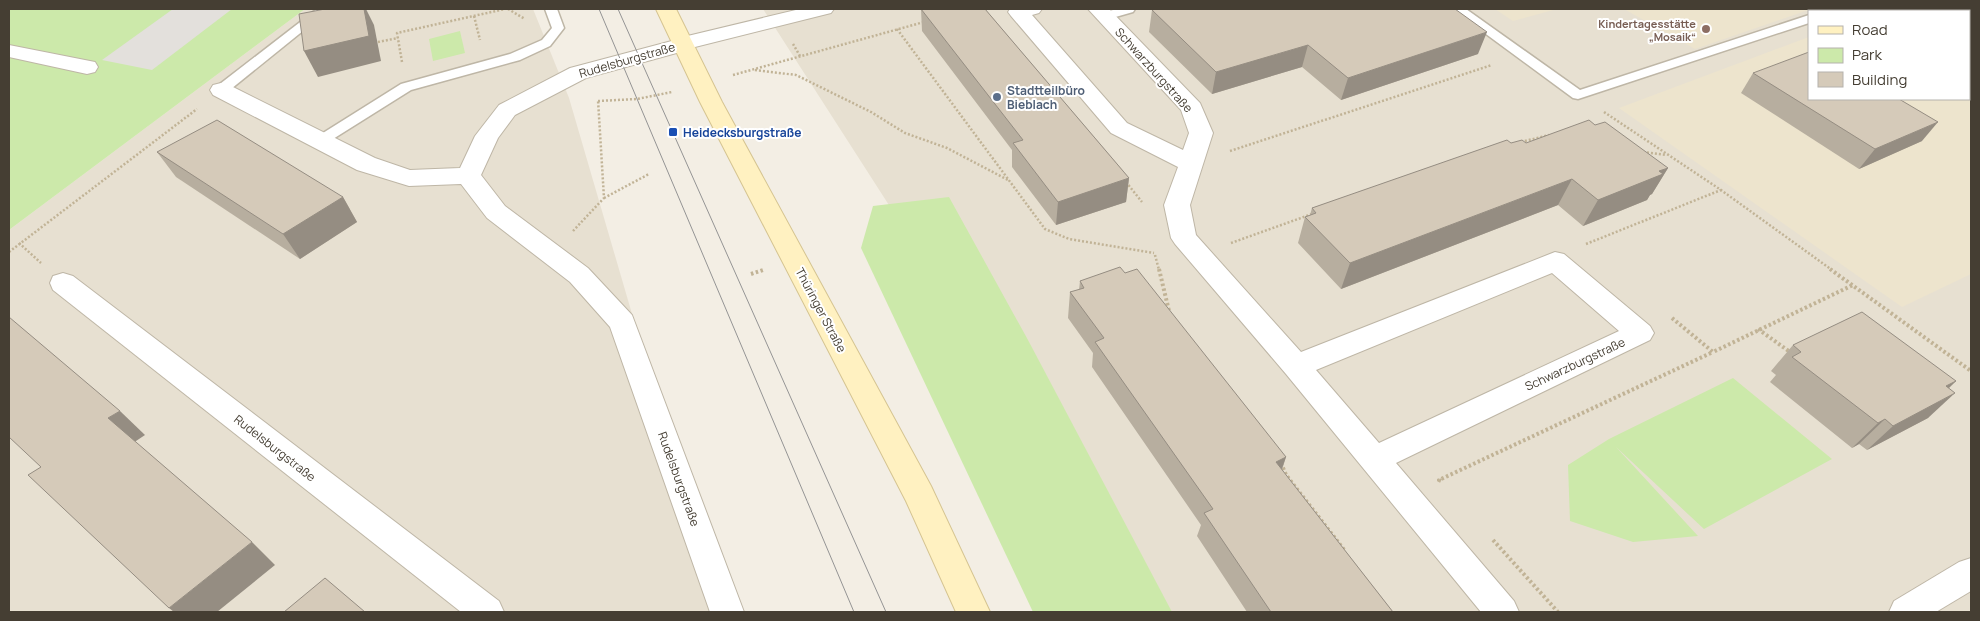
<svg xmlns="http://www.w3.org/2000/svg" width="1980" height="621" font-family="Manrope,sans-serif">
<style>
.residential{fill:#e7e0d1;fill-rule:evenodd}
.education{fill:#ede4cd}
.green{fill:#cce9aa}
.parking{fill:#e3e0dc}
.lines{fill:none;stroke-linecap:round;stroke-linejoin:round}
.service-casing{stroke:#beb6a6;stroke-width:3}
.minor-casing{stroke:#beb6a6;stroke-width:2}
.tertiary-casing{stroke:#beb6a6;stroke-width:2}
.secondary-casing{stroke:#d5c491;stroke-width:2}
.path-far1{stroke:#c1b396;stroke-width:2.5;stroke-dasharray:2 2;stroke-linecap:butt}
.path{stroke:#c1b396;stroke-width:4;stroke-dasharray:2.5 2.5;stroke-linecap:butt}
.service{fill:#fff;fill-rule:evenodd}
.minor{fill:#fff;fill-rule:evenodd}
.tertiary{fill:#fff;fill-rule:evenodd}
.secondary{fill:#fff1c1;fill-rule:evenodd}
.tram{stroke:#949494;stroke-width:1}
.wall{fill:#b7ae9f}
.shaded-wall{fill:#958d82}
.building{fill:#d5cab9;stroke:#958d82}
.education-dot{fill:#8d6e63;stroke:#fff;stroke-width:2}
.service-dot{fill:#5c6f8a;stroke:#fff;stroke-width:2}
.transit-dot{fill:#1a4fb4;stroke:#fff;stroke-width:2}
.labels{text-anchor:middle;dominant-baseline:central;stroke-width:4;stroke-linejoin:round;paint-order:stroke}
.far-education-label{font-size:11px;font-weight:bold;fill:#785e54;stroke:#fff;text-anchor:end}
.street-label{font-size:12px;fill:#453e33;stroke:#fff}
.service-label{font-size:12px;font-weight:bold;fill:#4e5e75;stroke:#fff;text-anchor:start}
.transit-label{font-size:12px;font-weight:bold;fill:#164399;stroke:#fff;text-anchor:start}
</style>
<rect width="100%" height="100%" fill="#f3eee4"/>
<!-- residential -->
<g class="residential">
<path d="M 305,9 L 533,9 L 569,98 L 719,612 L 9,612 L 9,230 Z"/>
<path d="M 763,9 L 1971,9 L 1971,612 L 1115,612 L 930,269 ZM 1809,11 L 1969,11 L 1969,99 L 1809,99 Z"/>
</g>
<!-- education -->
<g class="education">
<path d="M 1495,9 L 1557,9 L 1513,21 Z"/>
<path d="M 1624,9 L 1811,9 L 1695,49 Z"/>
<path d="M 1886,9 L 1971,9 L 1971,274 L 1902,307 L 1619,108 L 1809,37 L 1809,99 L 1969,99 L 1969,11 Z"/>
</g>
<!-- green -->
<g class="green">
<path d="M 9,9 L 305,9 L 9,230 Z"/>
<path d="M 460,31 L 465,53 L 433,61 L 429,39 Z"/>
<path d="M 949,197 L 1028,340 L 1172,612 L 1033,612 L 861,248 L 873,206 Z"/>
<path d="M 1733,378 L 1832,459 L 1704,529 L 1616,447 L 1698,536 L 1633,542 L 1570,521 L 1568,465 L 1609,439 Z"/>
</g>
<!-- parking -->
<path class="parking" d="M 173,9 L 232,9 L 152,70 L 102,60 Z"/>
<g class="lines">
<!-- service casing -->
<g class="service-casing">
<g id="service">
<path d="M 317,9 L 330,9 L 226,93 L 216,93 L 214,90 L 216,87 Z"/>
<path d="M 545,9 L 557,9 L 564,28 L 550,46 L 520,60 L 411,90 L 325,144 L 315,144 L 313,141 L 315,138 L 401,84 L 510,54 L 542,40 L 552,28 Z"/>
<path d="M 1117,9 L 1135,9 L 1133,12 L 1105,20 L 1099,16 L 1101,13 Z"/>
<path d="M 1452,9 L 1466,9 L 1580,90 L 1809,15 L 1809,23 L 1578,99 L 1573,98 Z"/>
<path d="M 1826,9 L 1844,9 L 1843,11 L 1825,11 Z"/>
</g>
</g>
<!-- minor casing -->
<g class="minor-casing">
<g id="minor">
<path d="M 1010,9 L 1042,9 L 1039,13 L 1032,15 L 1127,123 L 1183,150 L 1189,133 L 1181,110 L 1088,9 L 1109,9 L 1200,103 L 1213,133 L 1190,205 L 1196,235 L 1301,352 L 1555,252 L 1564,254 L 1650,326 L 1654,333 L 1650,340 L 1396,463 L 1514,601 L 1519,612 L 1481,612 L 1286,374 L 1175,244 L 1171,238 L 1164,205 L 1178,167 L 1111,133 L 1011,16 L 1008,12 ZM 1552,273 L 1619,331 L 1379,443 L 1316,370 Z"/>
<path d="M 683,38 L 691,39 L 694,44 L 691,49 L 586,78 L 515,115 L 498,138 L 481,175 L 505,206 L 588,268 L 632,315 L 744,612 L 710,612 L 610,327 L 570,282 L 487,218 L 461,184 L 409,186 L 357,170 L 213,95 L 210,90 L 213,85 L 221,83 L 229,85 L 375,158 L 410,170 L 460,168 L 475,136 L 499,105 L 570,68 Z"/>
<path d="M 9,45 L 95,62 L 98,67 L 95,72 L 87,74 L 9,57 Z"/>
<path d="M 63,273 L 73,276 L 499,601 L 504,612 L 461,612 L 53,290 L 50,283 L 53,276 Z"/>
<path d="M 1971,558 L 1971,591 L 1936,612 L 1889,612 L 1894,601 L 1959,562 Z"/>
</g>
</g>
<!-- tertiary casing -->
<g class="tertiary-casing">
<path id="tertiary" d="M 800,9 L 834,9 L 831,13 L 683,50 L 675,49 L 672,44 L 675,39 Z"/>
</g>
<!-- secondary casing -->
<g class="secondary-casing">
<path id="secondary" d="M 656,9 L 676,9 L 722,102 L 931,486 L 990,612 L 956,612 L 906,501 L 700,102 Z"/>
</g>
<!-- path-far1 -->
<g class="path-far1">
<path d="M 508,9 L 525,19"/>
<path d="M 474,16 L 480,40"/>
<path d="M 897,29 L 1045,229 L 1069,239 L 1154,253"/>
<path d="M 378,42 L 398,38"/>
<path d="M 793,44 L 800,56"/>
<path d="M 402,62 L 397,33 L 505,9"/>
<path d="M 755,70 L 796,75 L 871,112 L 905,133 L 947,148 L 1008,180"/>
<path d="M 733,75 L 924,22"/>
<path d="M 598,101 L 637,99 L 672,92"/>
<path d="M 1604,112 L 1721,190 L 1832,270"/>
<path d="M 1521,142 L 1549,135"/>
<path d="M 1230,151 L 1492,65"/>
<path d="M 1643,152 L 1666,155"/>
<path d="M 1126,182 L 1142,202"/>
<path d="M 604,198 L 649,174"/>
<path d="M 573,231 L 604,198 L 598,100"/>
<path d="M 19,243 L 41,263"/>
<path d="M 1231,243 L 1312,214"/>
<path d="M 1586,244 L 1721,190"/>
<path d="M 9,252 L 197,109"/>
<path d="M 1155,255 L 1159,270"/>
</g>
<!-- path -->
<g class="path">
<path d="M 1159,269 L 1169,311"/>
<path d="M 1830,269 L 1971,371"/>
<path d="M 751,274 L 763,270"/>
<path d="M 1672,318 L 1713,352 L 1853,285"/>
<path d="M 1758,329 L 1790,352"/>
<path d="M 1281,463 L 1286,475 L 1345,551"/>
<path d="M 1441,481 L 1439,480 L 1713,352"/>
<path d="M 1493,540 L 1558,612"/>
</g>
<!-- service -->
<use href="#service" class="service"/>
<!-- minor -->
<use href="#minor" class="minor"/>
<!-- tertiary -->
<use href="#tertiary" class="tertiary"/>
<!-- secondary -->
<use href="#secondary" class="secondary"/>
<!-- tram -->
<g class="tram">
<path d="M 599,9 L 854,612"/>
<path d="M 618,9 L 886,612"/>
</g>
</g>
<!-- wall -->
<g class="wall">
<path d="M 921,9 L 985,9 L 1129,178 L 1126,202 L 1056,225 L 1012,167 L 1012,150 L 922,31 Z"/>
<path d="M 1152,10 L 1478,54 L 1341,100 L 1302,67 L 1212,94 L 1149,32 Z"/>
<path d="M 1753,73 L 1922,141 L 1859,169 L 1741,93 Z"/>
<path d="M 1595,125 L 1668,168 L 1652,194 L 1650,195 L 1647,200 L 1583,226 L 1558,205 L 1341,289 L 1298,243 L 1305,217 L 1310,215 L 1312,208 L 1511,143 L 1526,143 Z"/>
<path d="M 157,152 L 343,197 L 357,222 L 300,259 L 176,177 Z"/>
<path d="M 1080,281 L 1286,457 L 1282,470 L 1393,612 L 1247,612 L 1197,536 L 1201,525 L 1092,367 L 1093,353 L 1068,318 L 1070,292 L 1079,290 Z"/>
<path d="M 1793,345 L 1956,381 L 1949,388 L 1928,418 L 1867,450 L 1859,444 L 1852,448 L 1770,382 L 1776,375 L 1771,371 Z"/>
</g>
<!-- shaded-wall -->
<g class="shaded-wall">
<path d="M 364,9 L 366,9 L 374,25 L 381,61 L 318,77 L 304,51 Z"/>
<path d="M 1487,32 L 1478,54 L 1341,100 L 1348,78 Z"/>
<path d="M 1308,45 L 1302,67 L 1212,94 L 1216,72 Z"/>
<path d="M 1971,54 L 1971,67 L 1969,68 L 1969,55 Z"/>
<path d="M 1938,122 L 1922,141 L 1859,169 L 1875,149 Z"/>
<path d="M 1668,168 L 1652,194 L 1650,195 L 1647,200 L 1583,226 L 1598,200 L 1659,171 Z"/>
<path d="M 1129,178 L 1126,202 L 1056,225 L 1058,202 Z"/>
<path d="M 1572,179 L 1558,205 L 1341,289 L 1350,263 Z"/>
<path d="M 343,197 L 357,222 L 300,259 L 283,234 Z"/>
<path d="M 1956,381 L 1930,406 L 1946,386 Z"/>
<path d="M 1955,393 L 1928,418 L 1867,450 L 1893,426 Z"/>
<path d="M 120,411 L 145,435 L 133,443 L 108,418 Z"/>
<path d="M 1885,419 L 1859,444 L 1852,448 L 1878,423 Z"/>
<path d="M 1286,457 L 1277,482 L 1276,462 Z"/>
<path d="M 252,542 L 275,565 L 217,612 L 174,612 L 169,608 Z"/>
</g>
<!-- building -->
<g class="building">
<path d="M 325,9 L 364,9 L 369,36 L 304,51 L 299,14 Z"/>
<path d="M 921,9 L 985,9 L 1129,178 L 1058,202 L 1013,143 L 1023,140 Z"/>
<path d="M 1156,9 L 1455,9 L 1487,32 L 1348,78 L 1308,45 L 1216,72 L 1152,10 Z"/>
<path d="M 1882,9 L 1971,9 L 1971,54 L 1969,55 L 1969,11 L 1876,11 Z"/>
<path d="M 1809,52 L 1809,99 L 1899,99 L 1938,122 L 1875,149 L 1753,73 Z"/>
<path d="M 217,120 L 343,197 L 283,234 L 157,152 Z"/>
<path d="M 1589,120 L 1595,125 L 1605,122 L 1668,168 L 1659,171 L 1663,174 L 1598,200 L 1572,179 L 1350,263 L 1305,217 L 1316,213 L 1312,208 L 1507,140 L 1511,143 L 1522,140 L 1526,143 Z"/>
<path d="M 1120,267 L 1125,273 L 1137,269 L 1286,457 L 1276,462 L 1393,612 L 1271,612 L 1204,513 L 1213,509 L 1095,342 L 1104,338 L 1070,292 L 1084,288 L 1080,281 Z"/>
<path d="M 1862,312 L 1956,381 L 1946,386 L 1955,393 L 1893,426 L 1885,419 L 1878,423 L 1792,357 L 1801,352 L 1793,345 Z"/>
<path d="M 9,317 L 120,411 L 108,418 L 252,542 L 169,608 L 28,475 L 41,467 L 9,437 Z"/>
<path d="M 325,578 L 365,612 L 284,612 Z"/>
</g>
<!-- markers -->
<circle class="education-dot" cx="1706" cy="29" r="5"/>
<circle class="service-dot" cx="997" cy="97" r="5"/>
<rect class="transit-dot" x="668" y="127" width="10" height="10" rx="2.5"/>
<g class="labels">
<!-- far-education labels -->
<g class="far-education-label">
<text x="1696" y="23">Kindertagesstätte<tspan x="1696" dy="13">„Mosaik“</tspan></text>
</g>
<!-- street labels -->
<g class="street-label">
<text transform="translate(627 60) rotate(-16)">Rudelsburgstraße</text>
<text transform="translate(1154 70) rotate(48)">Schwarzburgstraße</text>
<text transform="translate(821 310) rotate(62)">Thüringer Straße</text>
<text transform="translate(1575 364) rotate(-25)">Schwarzburgstraße</text>
<text transform="translate(275 448) rotate(38)">Rudelsburgstraße</text>
<text transform="translate(679 479) rotate(70)">Rudelsburgstraße</text>
</g>
<!-- service labels -->
<g class="service-label">
<text x="1007" y="90">Stadtteilbüro<tspan x="1007" dy="14">Bieblach</tspan></text>
</g>
<!-- transit labels -->
<g class="transit-label">
<text x="683" y="132">Heidecksburgstraße</text>
</g>
</g>
<!-- border -->
<rect width="1980" height="621" fill="none" stroke="#453e33" stroke-width="20"/>
<!-- legend -->
<rect x="1808" y="10" width="162" height="90" fill="#ffffff" stroke="#b5b2ad"/>
<rect x="1818" y="26" width="25" height="8" fill="#fff1c1" stroke="#b5b2ad"/>
<text x="1852" y="35" font-size="15" fill="#453e33">Road</text>
<rect x="1818" y="48" width="25" height="15" fill="#cce9aa" stroke="#b5b2ad"/>
<text x="1852" y="60" font-size="15" fill="#453e33">Park</text>
<rect x="1818" y="72" width="25" height="15" fill="#d5cab9" stroke="#b5b2ad"/>
<text x="1852" y="85" font-size="15" fill="#453e33">Building</text>
</svg>
